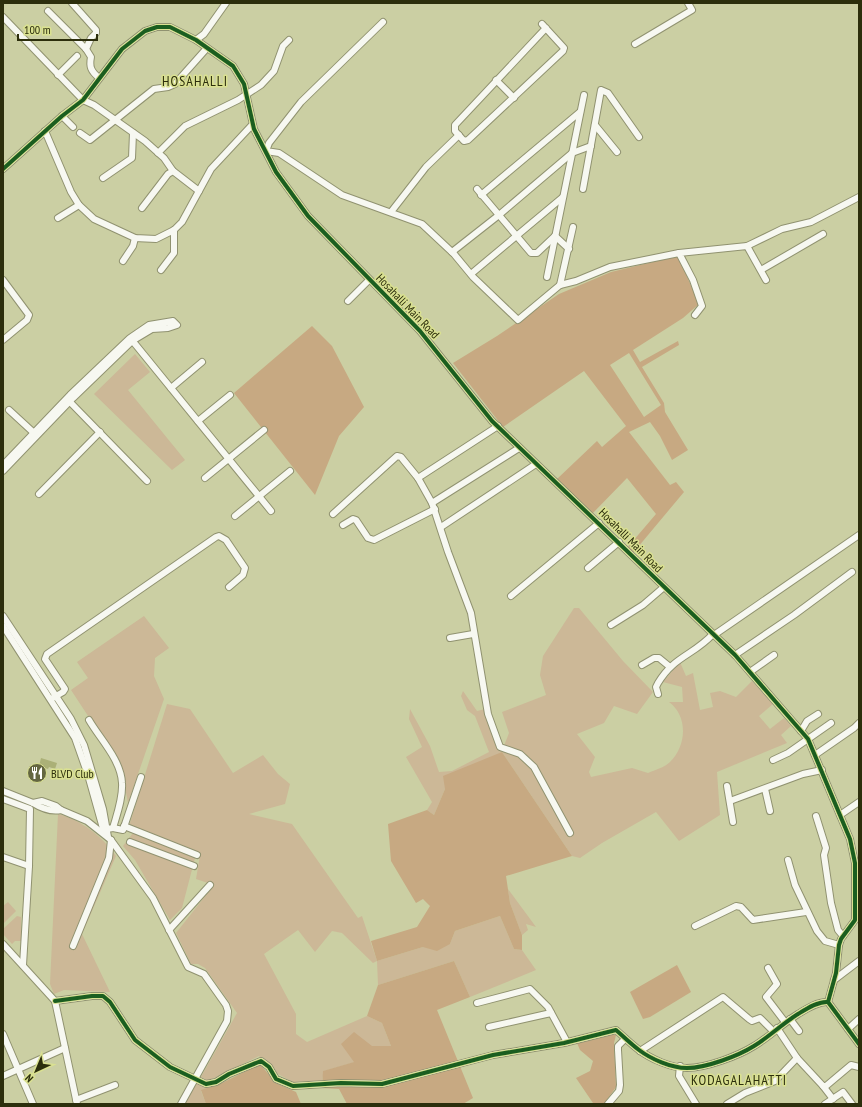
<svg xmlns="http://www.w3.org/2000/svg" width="862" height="1107" font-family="'PT Sans Narrow',sans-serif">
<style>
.green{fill:#ccb897}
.forest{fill:#c7a982;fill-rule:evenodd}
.water{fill:#abb077}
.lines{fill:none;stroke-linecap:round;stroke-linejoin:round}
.minor-casing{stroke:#909270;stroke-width:8}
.minor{stroke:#f7f8f1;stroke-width:6}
.cycleway-casing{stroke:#dae191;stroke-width:6}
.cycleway{stroke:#1b5e20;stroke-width:4}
.labels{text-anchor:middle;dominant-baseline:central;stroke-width:3;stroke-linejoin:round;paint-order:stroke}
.street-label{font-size:12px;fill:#2c2e0c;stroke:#dae191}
.poi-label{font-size:12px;fill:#2c2e0c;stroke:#dae191;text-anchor:start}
.quarter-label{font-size:14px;letter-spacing:1px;fill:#2c2e0c;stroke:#dae191}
</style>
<rect width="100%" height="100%" fill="#cbcfa3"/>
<!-- green -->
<g class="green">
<path d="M 135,354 L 150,372 L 128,390 L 185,460 L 172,470 L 94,394 Z"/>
<path d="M 574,608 L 579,608 L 623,661 L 653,692 L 637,714 L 614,706 L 604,723 L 577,734 L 595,757 L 589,772 L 591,777 L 632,768 L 648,773 C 655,770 665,767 670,762 C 687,745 688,716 669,702 L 683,702 L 682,687 L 663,682 L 680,662 L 686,676 L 693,673 L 700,710 L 713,707 L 710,693 L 720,691 L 736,697 L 752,681 L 773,704 L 759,716 L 770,729 L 784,718 L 791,726 L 781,735 L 787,743 L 717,772 L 720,815 L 679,841 L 656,812 L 602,843 L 580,858 L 572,856 L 502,752 L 445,789 L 434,815 L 427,810 L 432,802 L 406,757 L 422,747 L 409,719 L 410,709 L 430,746 L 439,772 L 452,771 L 489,752 L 475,716 L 467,710 L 461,696 L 463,691 L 477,711 L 485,709 L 498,746 L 502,751 L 509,733 L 502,712 L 546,695 L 540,675 L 543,656 Z"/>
<path d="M 144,616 L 169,648 L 155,658 L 154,676 L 164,699 L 128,803 L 121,766 L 71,690 L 88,678 L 77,662 Z"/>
<path d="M 167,704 L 190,709 L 233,773 L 263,755 L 278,774 L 290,784 L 285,804 L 249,814 L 292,824 L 358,918 L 362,916 L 377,961 L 423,947 L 450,944 L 455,931 L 500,916 L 514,949 L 522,950 L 536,970 L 470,997 L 454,961 L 378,985 L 377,961 L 373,963 L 342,933 L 332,931 L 315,952 L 298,930 L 264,954 L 296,1014 L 296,1034 L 307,1042 L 367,1016 L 382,1023 L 391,1046 L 372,1046 L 355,1062 L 324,1071 L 322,1081 L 293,1082 L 278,1074 L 259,1056 L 208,1081 L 201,1077 L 237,1013 L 205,968 L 198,964 L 191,964 L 176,933 L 214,885 L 196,879 L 200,855 L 129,826 Z"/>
<path d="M 58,814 C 81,820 102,836 116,856 L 82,934 L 110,992 L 64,990 L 54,994 L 50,984 Z"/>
<path d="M 133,833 L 195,858 L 182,908 L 170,920 L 135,860 L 123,846 Z"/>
<path d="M 508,889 L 536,927 L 526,924 L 528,930 L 522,935 L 510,903 Z"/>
<path d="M 8,902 L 16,911 L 3,924 L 3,906 Z"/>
<path d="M 17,916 L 21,917 L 21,931 L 23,931 L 22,941 L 15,941 L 12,944 L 3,934 L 3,929 Z"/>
<path d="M 196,1082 L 210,1087 L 201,1091 L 206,1104 L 183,1104 Z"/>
</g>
<!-- forest -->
<g class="forest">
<path d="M 678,256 L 699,304 L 683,318 L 633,350 L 640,362 L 678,341 L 679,345 L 642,367 L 664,403 L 665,412 L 688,450 L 672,460 L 660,436 L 650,422 L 629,432 L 670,485 L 676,482 L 684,492 L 633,553 L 627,548 L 656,514 L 627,478 L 592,514 L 557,479 L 597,441 L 602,447 L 626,426 L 584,371 L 503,427 L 453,363 L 497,336 L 559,294 L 611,272 ZM 629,353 L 661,405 L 644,417 L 610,365 Z"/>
<path d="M 312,326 L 332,346 L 364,407 L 339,436 L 315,495 L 234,393 Z"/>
<path d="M 502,752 L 572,856 L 506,876 L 510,903 L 522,935 L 522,950 L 514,949 L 500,916 L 455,931 L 450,944 L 437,951 L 423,947 L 377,961 L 371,941 L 417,927 L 430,906 L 423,899 L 416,903 L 391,861 L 388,824 L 427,810 L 434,815 L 445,789 L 443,776 Z"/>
<path d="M 454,961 L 470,997 L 437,1010 L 473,1098 L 463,1104 L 347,1104 L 339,1089 L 322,1088 L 323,1071 L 354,1062 L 341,1044 L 354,1032 L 372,1046 L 391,1046 L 382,1023 L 367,1016 L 378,985 Z"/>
<path d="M 677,965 L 691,992 L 650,1017 L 643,1019 L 630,992 Z"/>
<path d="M 606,1034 L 616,1035 L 614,1043 L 616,1087 L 604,1104 L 593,1103 L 576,1078 L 590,1071 L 593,1061 L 580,1050 L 577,1043 Z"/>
<path d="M 260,1064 L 276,1083 L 296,1092 L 301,1104 L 206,1104 L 201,1090 L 222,1083 Z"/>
</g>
<!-- water -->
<path class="water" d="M 41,758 L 57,763 L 55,769 L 49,767 L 48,769 L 42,767 L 41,765 L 39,766 Z"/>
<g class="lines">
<!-- minor casing -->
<g class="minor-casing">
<g id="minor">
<path d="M 72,3 L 96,30 L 96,33 L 91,38 L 86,49"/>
<path d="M 48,11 L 86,49 L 91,57 C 89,67 91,71 99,78"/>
<path d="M 3,17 L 83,100 L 94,105 L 145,141 L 164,158 L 173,171 L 199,191"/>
<path d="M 383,22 L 301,102 L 269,143 L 266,151 L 279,153 L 342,195 L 422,224 L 454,254 L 473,277 L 518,320 L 560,285 L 576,281 L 610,267 L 679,253"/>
<path d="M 542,24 L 564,48 L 563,51 L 468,140 L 464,141 L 455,131 L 455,125 L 546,28"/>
<path d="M 196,40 L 204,34 L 226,3"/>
<path d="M 635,44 L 692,10 L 688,3"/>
<path d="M 58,75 L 77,56"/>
<path d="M 496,80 L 514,98"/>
<path d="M 62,116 L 73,127"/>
<path d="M 595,125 L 617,152"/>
<path d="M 45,131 L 71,192 L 79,205 L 94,219 L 135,238 L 156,239 L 174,230 L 182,222 L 211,169 L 252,125"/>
<path d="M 80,133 L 90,140 L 154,89 L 168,87 L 175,84 L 207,48"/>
<path d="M 158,153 L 185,126 L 238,100 L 261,85 L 274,71 L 283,46 L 289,40"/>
<path d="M 3,169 L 62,116 L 83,100 L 122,49 L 145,31 L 157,27 L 170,27 L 196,40 L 233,66 L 244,84 L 254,129 L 276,172 L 308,216 L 420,331 L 492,421 L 735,655 L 808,739 L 850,839 L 855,863 L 855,920 L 841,939 L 839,945 L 836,973 L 828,1002 L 859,1044"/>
<path d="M 103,178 L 132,158 L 133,133"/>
<path d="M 477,189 L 531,253 L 537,253 L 555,236"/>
<path d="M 583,189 L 601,90 L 608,93 L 639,137"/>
<path d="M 481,195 L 580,112"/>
<path d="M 142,208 L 168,174 L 173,171"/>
<path d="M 391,212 L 426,167 L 459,135"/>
<path d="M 58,218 L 79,205"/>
<path d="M 555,236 L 569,249"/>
<path d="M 747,246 L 782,229 L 811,222 L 859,197"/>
<path d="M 452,252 L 499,215 L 572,153 L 591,146"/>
<path d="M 123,261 L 133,246 L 135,238"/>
<path d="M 161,270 L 174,253 L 174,230"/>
<path d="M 761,270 L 823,234"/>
<path d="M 471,274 L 563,197"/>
<path d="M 547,277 L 584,95"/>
<path d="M 3,280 L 29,315 L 27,320 L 3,340"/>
<path d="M 560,285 L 573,227"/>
<path d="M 348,301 L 369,280"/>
<path d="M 695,315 L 702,306 L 693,280 L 679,253 L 747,246 L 766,280"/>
<path d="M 131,339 L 271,511"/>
<path d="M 171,388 L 202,362"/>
<path d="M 70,402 L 147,481"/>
<path d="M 9,410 L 34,433"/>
<path d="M 198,421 L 230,395"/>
<path d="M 3,465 L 70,395 L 130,338 L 149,325 L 173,321 L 177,325 L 168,328 L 152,329 L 132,341 L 73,398 L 3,471"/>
<path d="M 205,478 L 264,430"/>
<path d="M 418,478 L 498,426"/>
<path d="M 39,494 L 100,432"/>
<path d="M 432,503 L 519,448"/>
<path d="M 333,514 L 397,456 L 401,457 L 418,478 L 432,503 L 448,552 L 471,613 L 488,714 L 500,747 L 520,754 L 534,767 L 570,833"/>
<path d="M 235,516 L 290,471"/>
<path d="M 343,525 L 353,519 L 356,520 L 368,538 L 374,540 L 435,509"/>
<path d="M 441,527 L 536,464"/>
<path d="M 588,568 L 619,542"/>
<path d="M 511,596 L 599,523"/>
<path d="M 3,616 L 71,719 L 84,745 L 103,809 L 108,837"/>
<path d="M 611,625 L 643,605 L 664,587"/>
<path d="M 3,626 L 75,738 L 88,775 L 104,832"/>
<path d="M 714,635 L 859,535"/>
<path d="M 450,638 L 473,634"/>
<path d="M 735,655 L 794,615 L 852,572"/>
<path d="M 642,665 L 654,658 L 659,658 L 670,667"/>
<path d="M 750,672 L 774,655"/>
<path d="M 658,694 L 656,687 L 658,683 C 674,656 694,655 713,634"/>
<path d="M 51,699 L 63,692 L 65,689 L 45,659 L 47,654 L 216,537 L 219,536 L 226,540 L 245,568 L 243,575 L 229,587"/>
<path d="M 89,720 C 100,739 121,760 122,783 C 123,798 117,814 113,828 L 107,829"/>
<path d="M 801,731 L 807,721 L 818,714"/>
<path d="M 815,755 L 854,728 L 859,723"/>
<path d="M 773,760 L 788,753 L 831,723"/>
<path d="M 727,786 L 733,822"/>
<path d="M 765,789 L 770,811"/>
<path d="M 3,791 L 33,803"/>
<path d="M 3,799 L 30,809 L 29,866 L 23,965"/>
<path d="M 42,801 L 56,806 L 61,810 C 51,812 41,808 33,803 Z"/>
<path d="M 730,801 L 803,774 L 822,770"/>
<path d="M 61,810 L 87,821 L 111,840 L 153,898 L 188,967 L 204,974 L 226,1005 L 228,1011 L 227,1021 L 181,1104"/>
<path d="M 840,815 L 859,802"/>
<path d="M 816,816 L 826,848 L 824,855 L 831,903 L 838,930 L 843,936"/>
<path d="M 124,826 L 197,855"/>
<path d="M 113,828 L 123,830 L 141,777"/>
<path d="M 130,842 L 194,866"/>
<path d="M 3,857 L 29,866"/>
<path d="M 788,860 L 795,885 L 817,931 L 825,941 L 839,945"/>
<path d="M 695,926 L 736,906 L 741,907 L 753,920 L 806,912"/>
<path d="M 169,930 L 210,885"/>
<path d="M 3,944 L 55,1001 L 77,1104"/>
<path d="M 73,946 L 109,858 L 111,840"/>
<path d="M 768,968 L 777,984 L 766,997 L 785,1022"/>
<path d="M 834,980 L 859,961"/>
<path d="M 55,1001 L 92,996 L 103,996 L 110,1002 L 135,1040 L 170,1067 L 206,1084 L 216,1082 L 229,1074 L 261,1061 L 269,1067 L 276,1079 L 293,1086 L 341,1083 L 382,1084 L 493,1055 L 564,1043 L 616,1030 C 624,1037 631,1044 639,1050 C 651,1059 671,1068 687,1068 C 706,1068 738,1056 754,1046 C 769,1037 782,1024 798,1014 C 806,1009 818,1001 828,1002"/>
<path d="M 477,1003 L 530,989 L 548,1007 L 567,1042"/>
<path d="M 790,1019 L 799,1031"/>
<path d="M 489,1027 L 551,1013"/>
<path d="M 777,1028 L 797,1058 L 823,1086 L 826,1086 L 851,1065 L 859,1067"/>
<path d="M 848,1029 L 859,1019"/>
<path d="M 3,1034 L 33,1104"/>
<path d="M 640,1051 L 723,997 L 749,1019 L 752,1021 L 760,1018 L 773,1031"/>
<path d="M 680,1066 L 679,1076 L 696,1104"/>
<path d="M 3,1076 L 65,1048"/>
<path d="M 823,1086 L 833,1099"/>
<path d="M 76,1100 L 115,1085"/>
<path d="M 608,1104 L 619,1091 L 620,1085 L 618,1050 L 618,1046 L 625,1039"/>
<path d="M 727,1104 L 745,1093 L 775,1081 L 797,1058"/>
<path d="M 825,1104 L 843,1092 L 852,1104"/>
</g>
</g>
<!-- minor -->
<use href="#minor" class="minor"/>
<!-- cycleway casing -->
<g class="cycleway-casing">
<g id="cycleway">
<path d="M 3,169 L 62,116 L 83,100 L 122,49 L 145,31 L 157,27 L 170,27 L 196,40 L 233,66 L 244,84 L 254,129 L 276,172 L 308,216 L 420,331 L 492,421 L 735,655 L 808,739 L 850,839 L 855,863 L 855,920 L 841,939 L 839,945 L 836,973 L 828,1002 L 859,1044"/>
<path d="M 55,1001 L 92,996 L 103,996 L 110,1002 L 135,1040 L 170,1067 L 206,1084 L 216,1082 L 229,1074 L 261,1061 L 269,1067 L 276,1079 L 293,1086 L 341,1083 L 382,1084 L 493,1055 L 564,1043 L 616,1030 C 624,1037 631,1044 639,1050 C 651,1059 671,1068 687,1068 C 706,1068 738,1056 754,1046 C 769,1037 782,1024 798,1014 C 806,1009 818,1001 828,1002"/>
</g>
</g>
<!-- cycleway -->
<use href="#cycleway" class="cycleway"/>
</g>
<!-- icons -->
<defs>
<g id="restaurant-disc" transform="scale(1)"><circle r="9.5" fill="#646641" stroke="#dae191"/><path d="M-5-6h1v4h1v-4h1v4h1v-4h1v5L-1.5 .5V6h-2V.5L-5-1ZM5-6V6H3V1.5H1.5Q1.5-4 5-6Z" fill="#fff"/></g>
</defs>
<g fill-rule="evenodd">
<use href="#restaurant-disc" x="37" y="773"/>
</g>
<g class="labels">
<!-- street labels -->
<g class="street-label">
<text transform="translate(408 306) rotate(46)">Hosahalli Main Road</text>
<text transform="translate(631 540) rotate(45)">Hosahalli Main Road</text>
</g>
<!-- poi labels -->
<g class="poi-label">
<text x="51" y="773">BLVD Club</text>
</g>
<!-- quarter labels -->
<g class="quarter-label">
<text x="195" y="81">HOSAHALLI</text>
<text x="739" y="1080">KODAGALAHATTI</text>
</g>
</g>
<!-- border -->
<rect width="862" height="1107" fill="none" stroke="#2c2e0c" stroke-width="8"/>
<!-- north arrow -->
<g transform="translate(36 1071) rotate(224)" stroke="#dae191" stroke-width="3" paint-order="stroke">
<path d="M0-3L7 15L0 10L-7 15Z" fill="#2c2e0c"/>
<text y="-6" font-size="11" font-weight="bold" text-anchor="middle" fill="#2c2e0c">N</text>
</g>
<!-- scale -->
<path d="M18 34v6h79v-6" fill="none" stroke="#2c2e0c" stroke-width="2"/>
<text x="24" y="34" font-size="12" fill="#2c2e0c" stroke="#dae191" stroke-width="3" paint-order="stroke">100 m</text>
</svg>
